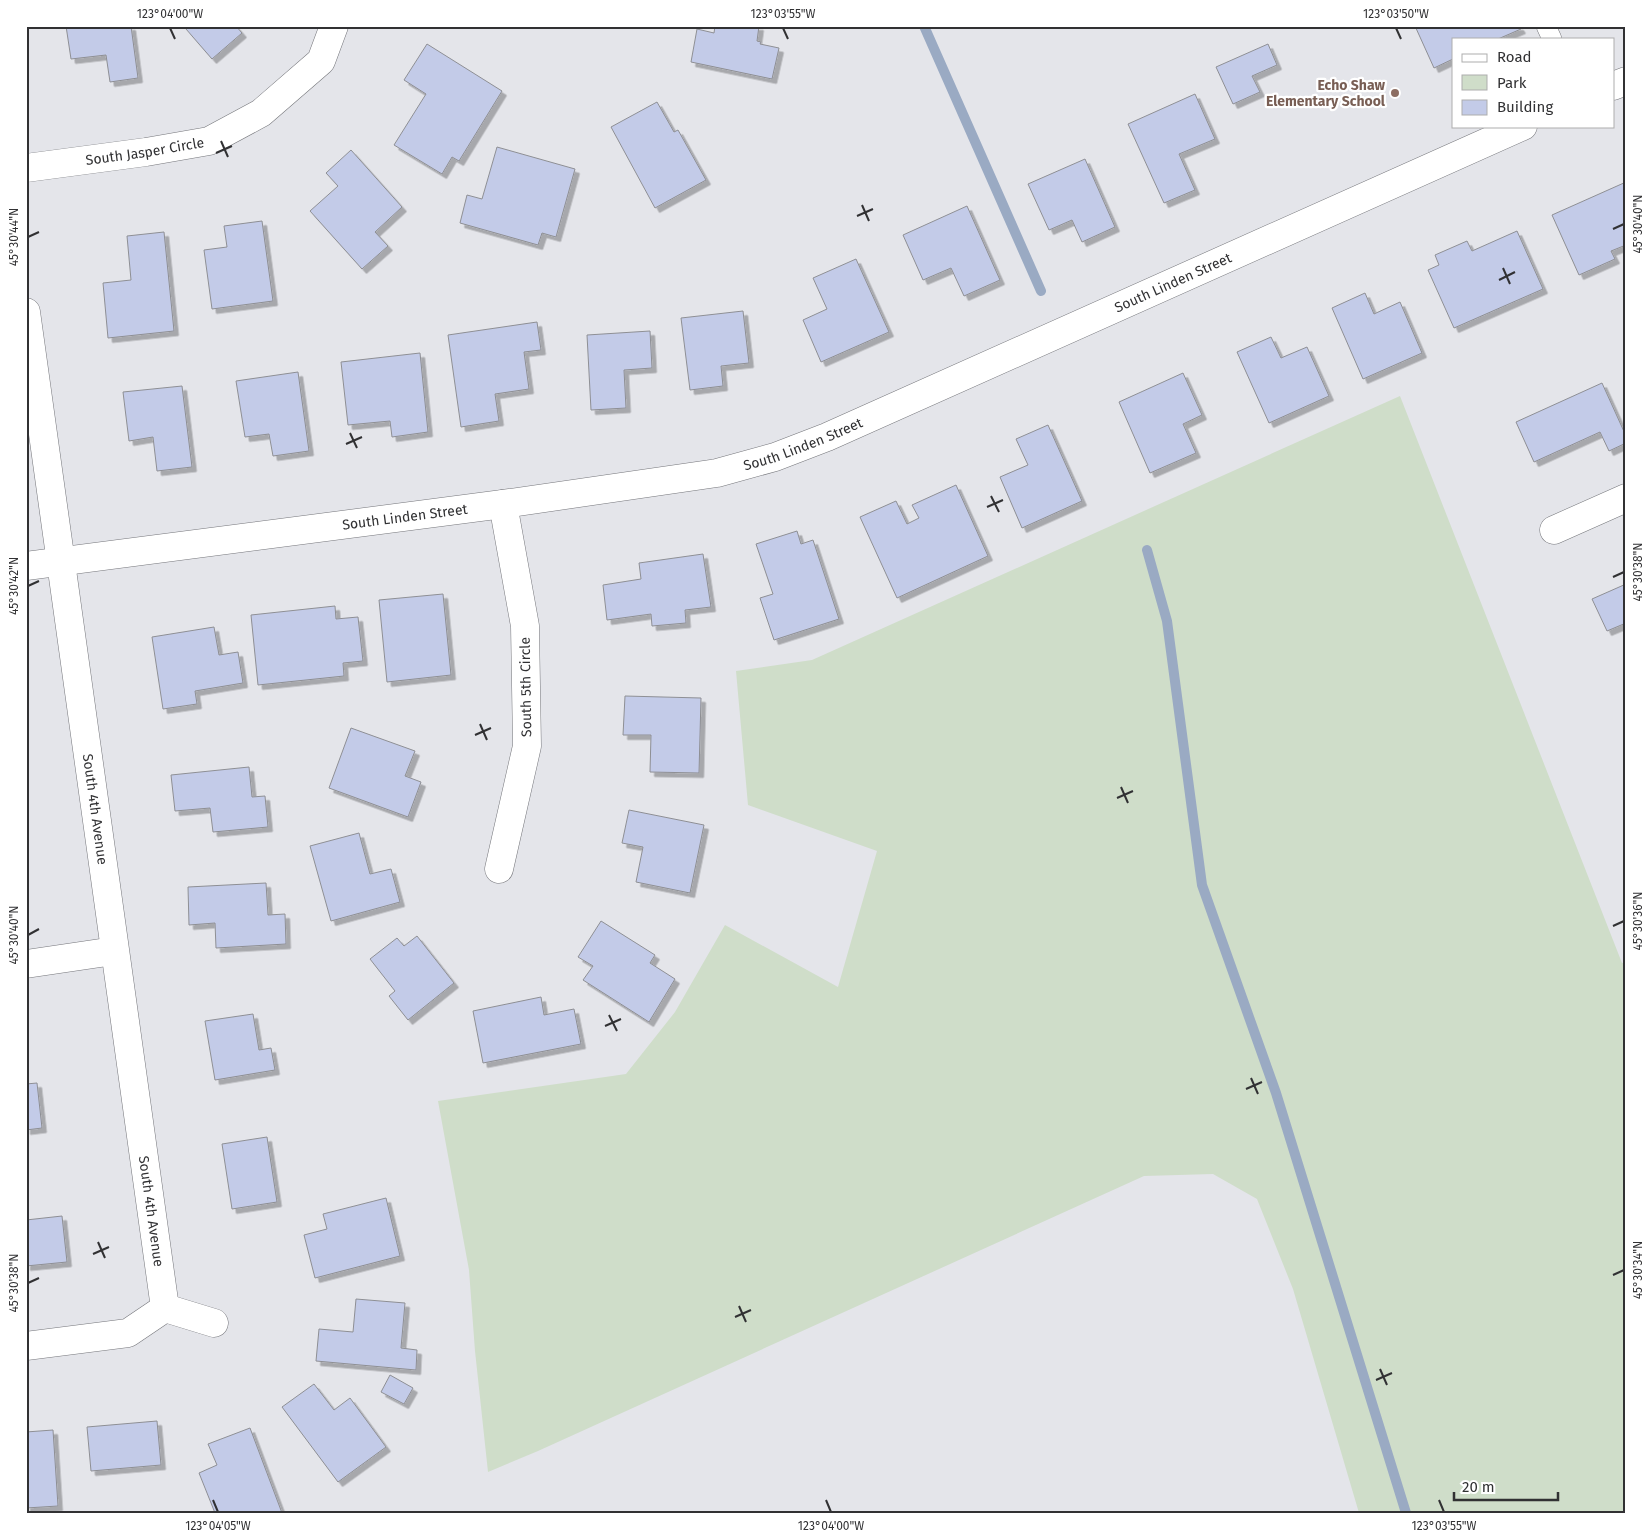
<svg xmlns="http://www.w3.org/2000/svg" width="1652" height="1539" font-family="'Fira Sans',sans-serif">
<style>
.green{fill:#cfddc9}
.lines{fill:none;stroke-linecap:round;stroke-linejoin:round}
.stream{stroke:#9aaac3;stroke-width:10}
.building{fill:#c3cbe8;stroke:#8e8f94;filter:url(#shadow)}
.service-casing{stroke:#75767b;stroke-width:20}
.minor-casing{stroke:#75767b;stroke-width:29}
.service{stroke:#fff;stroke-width:19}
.minor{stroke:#fff;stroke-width:28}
.ticks{fill:none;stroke:#313133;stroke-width:2}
.education-dot{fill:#8d6e63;stroke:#fff;stroke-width:2}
.labels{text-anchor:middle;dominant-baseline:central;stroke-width:4.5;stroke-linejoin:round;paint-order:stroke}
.education-label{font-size:14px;font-weight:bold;fill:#785e54;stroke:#fff;text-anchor:end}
.street-label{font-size:14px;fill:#313133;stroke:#fff}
.neatline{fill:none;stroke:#313133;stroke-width:2}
.ticks-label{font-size:12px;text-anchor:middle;fill:#313133}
</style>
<defs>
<filter id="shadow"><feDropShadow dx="4.5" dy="4.5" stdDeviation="0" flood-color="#0004"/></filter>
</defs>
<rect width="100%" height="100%" fill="#e4e5ea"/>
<!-- green -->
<path class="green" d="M 1400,396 L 1622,963 L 1626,962 L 1626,1513 L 1359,1513 L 1293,1289 L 1257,1199 L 1213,1174 L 1144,1176 L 538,1451 L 488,1472 L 475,1351 L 469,1270 L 438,1101 L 626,1074 L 675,1012 L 725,925 L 838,987 L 877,851 L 748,805 L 736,671 L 812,660 Z"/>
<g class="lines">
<!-- stream -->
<g class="stream">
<path d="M 924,26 L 1041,291"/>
<path d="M 1147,550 L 1167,621 L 1202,885 L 1276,1093 L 1406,1513"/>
</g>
</g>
<!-- building -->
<g class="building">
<path d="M 66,26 L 131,26 L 138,78 L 110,82 L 106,55 L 71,59 Z"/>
<path d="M 189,26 L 236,26 L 242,33 L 212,59 L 186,29 Z"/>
<path d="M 715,26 L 759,26 L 757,41 L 761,42 L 760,44 L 779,48 L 772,79 L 691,62 L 697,29 L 714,33 Z"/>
<path d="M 1415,26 L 1519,26 L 1521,29 L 1498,39 L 1453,39 L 1453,59 L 1434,68 Z"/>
<path d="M 427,44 L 502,91 L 459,161 L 452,157 L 442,174 L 394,145 L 426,94 L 404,80 Z"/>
<path d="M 1268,44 L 1277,65 L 1252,76 L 1260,92 L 1233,104 L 1216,67 Z"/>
<path d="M 1195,94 L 1215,139 L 1179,154 L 1195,190 L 1164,203 L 1128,124 Z"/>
<path d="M 657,102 L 674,132 L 678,130 L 706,180 L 655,208 L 611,127 Z"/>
<path d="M 497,147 L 575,169 L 556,237 L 542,233 L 538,245 L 460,223 L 467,195 L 482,199 Z"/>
<path d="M 351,150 L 402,207 L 375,232 L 388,246 L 362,269 L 310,211 L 338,186 L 326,173 Z"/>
<path d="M 1085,159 L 1115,227 L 1082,242 L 1072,220 L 1049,230 L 1028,184 Z"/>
<path d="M 1626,182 L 1626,245 L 1611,251 L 1615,259 L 1579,275 L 1552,215 Z"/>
<path d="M 967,206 L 1000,280 L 964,296 L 951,268 L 923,280 L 903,235 Z"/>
<path d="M 262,221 L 273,301 L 212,309 L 204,250 L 227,247 L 224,226 Z"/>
<path d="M 1517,231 L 1543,289 L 1454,328 L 1428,270 L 1439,265 L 1435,255 L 1467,241 L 1472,251 Z"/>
<path d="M 164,232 L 174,331 L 108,338 L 103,283 L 131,280 L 127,236 Z"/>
<path d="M 856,259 L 889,332 L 821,362 L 803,320 L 827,309 L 813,278 Z"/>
<path d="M 1365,293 L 1374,314 L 1400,302 L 1422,353 L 1363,379 L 1332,308 Z"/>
<path d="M 743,311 L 749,363 L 721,366 L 723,386 L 690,390 L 681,318 Z"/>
<path d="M 537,322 L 541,350 L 524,352 L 529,389 L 495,394 L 499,421 L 461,427 L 448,335 Z"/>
<path d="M 650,331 L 652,368 L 624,370 L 626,408 L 591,410 L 587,335 Z"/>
<path d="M 1271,337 L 1281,358 L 1307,347 L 1329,396 L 1269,423 L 1237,352 Z"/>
<path d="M 420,353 L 428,432 L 392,437 L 390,421 L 348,425 L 341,362 Z"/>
<path d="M 298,372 L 309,451 L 273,456 L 269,434 L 245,437 L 236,381 Z"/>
<path d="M 1183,373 L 1202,415 L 1183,424 L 1196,453 L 1150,473 L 1119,402 Z"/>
<path d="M 1602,383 L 1626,436 L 1626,443 L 1609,451 L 1600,432 L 1534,462 L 1516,422 Z"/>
<path d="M 182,386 L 192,467 L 157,471 L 153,437 L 129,441 L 123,392 Z"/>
<path d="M 1048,425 L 1082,501 L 1022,528 L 1000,477 L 1028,465 L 1016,439 Z"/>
<path d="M 956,485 L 988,556 L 897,598 L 860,517 L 896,501 L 907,524 L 919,518 L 912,505 Z"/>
<path d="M 797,531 L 801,544 L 813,540 L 839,619 L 774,640 L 760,598 L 773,594 L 756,544 Z"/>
<path d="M 703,554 L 711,607 L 685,610 L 686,623 L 652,626 L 651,614 L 607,620 L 603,585 L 641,579 L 639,563 Z"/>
<path d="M 1626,584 L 1626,623 L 1607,631 L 1592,599 Z"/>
<path d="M 443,594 L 451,675 L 387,682 L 379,600 Z"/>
<path d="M 335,606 L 336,619 L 358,617 L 363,661 L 343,663 L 344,676 L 258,685 L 251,615 Z"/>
<path d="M 214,627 L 219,655 L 238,652 L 243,683 L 195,691 L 197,704 L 163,709 L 152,637 Z"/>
<path d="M 625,696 L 701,698 L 699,773 L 650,772 L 651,735 L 623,735 Z"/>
<path d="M 351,728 L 415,751 L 405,776 L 421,782 L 408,817 L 329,788 Z"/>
<path d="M 249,767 L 252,797 L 265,796 L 268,827 L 213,832 L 210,808 L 175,811 L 171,775 Z"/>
<path d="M 629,810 L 704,825 L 690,893 L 636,882 L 643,847 L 622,843 Z"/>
<path d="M 359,833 L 370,874 L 391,869 L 400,902 L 331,921 L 310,846 Z"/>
<path d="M 266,883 L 268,915 L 285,914 L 286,944 L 216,948 L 215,923 L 189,925 L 188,887 Z"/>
<path d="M 601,921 L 655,955 L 650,963 L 675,979 L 649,1022 L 583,980 L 593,966 L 578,957 Z"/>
<path d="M 417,936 L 454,983 L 408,1020 L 389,996 L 395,991 L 370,959 L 397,938 L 404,946 Z"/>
<path d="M 541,997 L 544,1015 L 574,1009 L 581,1044 L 483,1063 L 473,1011 Z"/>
<path d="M 253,1014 L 259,1050 L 271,1048 L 275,1070 L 215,1080 L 205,1021 Z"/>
<path d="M 37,1083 L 42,1128 L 26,1130 L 26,1084 Z"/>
<path d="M 267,1137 L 277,1202 L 232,1209 L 222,1144 Z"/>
<path d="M 386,1198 L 400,1256 L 315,1278 L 304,1235 L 327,1229 L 323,1214 Z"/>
<path d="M 62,1216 L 67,1262 L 26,1266 L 26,1220 Z"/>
<path d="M 356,1299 L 405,1303 L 401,1348 L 417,1350 L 416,1370 L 316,1361 L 319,1329 L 353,1332 Z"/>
<path d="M 390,1375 L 413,1388 L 404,1404 L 381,1392 Z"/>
<path d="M 314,1384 L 334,1410 L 350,1398 L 386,1447 L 338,1482 L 282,1407 Z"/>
<path d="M 157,1421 L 161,1465 L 91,1471 L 87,1427 Z"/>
<path d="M 250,1428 L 282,1513 L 215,1513 L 199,1473 L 217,1465 L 208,1444 Z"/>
<path d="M 53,1430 L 58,1506 L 26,1508 L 26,1432 Z"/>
</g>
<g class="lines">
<!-- service casing -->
<g class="service-casing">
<path id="service" d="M 1546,26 L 1552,39"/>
</g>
<!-- minor casing -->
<g class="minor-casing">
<g id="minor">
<path d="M 1613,86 L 1626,81"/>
<path id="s1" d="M 26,168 L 146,152 L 209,141 L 261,113 L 321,61 L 334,26"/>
<path id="s2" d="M 26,312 L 165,1308"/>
<path d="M 1554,530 L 1626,498"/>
<path id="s3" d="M 26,566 L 503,504 L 717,473 L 775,457 L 827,437 L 1523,126"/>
<path d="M 499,869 L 527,746 L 525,626 L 503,504"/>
<path d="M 26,964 L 114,951"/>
<path d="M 26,1346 L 128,1333 L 165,1308 L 214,1323"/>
</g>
</g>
<!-- service -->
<use href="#service" class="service"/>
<!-- minor -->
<use href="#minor" class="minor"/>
</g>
<!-- ticks -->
<path class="ticks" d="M 170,28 L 175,39M 783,28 L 788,39M 1396,28 L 1401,39M 221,141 L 228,157M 216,153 L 232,146M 862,205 L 869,221M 857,216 L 873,209M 1613,229 L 1624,224M 28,237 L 39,232M 1503,268 L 1510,284M 1499,280 L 1515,272M 350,433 L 357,448M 346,444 L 362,437M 991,496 L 999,512M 987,507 L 1003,500M 1613,577 L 1624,572M 28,586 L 39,581M 480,724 L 487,740M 475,735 L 491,728M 1121,787 L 1128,803M 1117,798 L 1133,791M 1613,926 L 1624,921M 28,935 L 39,929M 609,1015 L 617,1031M 605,1026 L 621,1019M 1251,1078 L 1258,1094M 1246,1089 L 1262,1082M 98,1242 L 105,1258M 93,1254 L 109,1247M 1613,1275 L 1624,1270M 28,1283 L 39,1278M 739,1306 L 746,1322M 735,1317 L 751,1310M 1380,1369 L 1387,1385M 1376,1380 L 1392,1373M 213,1500 L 218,1512M 826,1500 L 831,1512M 1439,1500 L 1444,1512"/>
<!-- markers -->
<circle class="education-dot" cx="1395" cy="93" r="5"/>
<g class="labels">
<!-- education labels -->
<g class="education-label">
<text x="1385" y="85">Echo Shaw<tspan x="1385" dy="16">Elementary School</tspan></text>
</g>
<!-- street labels -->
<g class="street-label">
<text stroke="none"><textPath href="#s1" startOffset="120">South Jasper Circle</textPath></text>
<text stroke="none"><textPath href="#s3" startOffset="1192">South Linden Street</textPath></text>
<text stroke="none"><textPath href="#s3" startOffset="788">South Linden Street</textPath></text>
<text stroke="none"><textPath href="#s3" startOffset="382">South Linden Street</textPath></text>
<text transform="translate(526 687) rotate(-91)">South 5th Circle</text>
<text stroke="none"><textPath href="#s2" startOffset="502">South 4th Avenue</textPath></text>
<text stroke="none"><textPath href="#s2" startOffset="908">South 4th Avenue</textPath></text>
</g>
</g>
<!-- border -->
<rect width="1652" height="1539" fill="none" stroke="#ffffff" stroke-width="55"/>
<!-- legend -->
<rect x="1452" y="38" width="162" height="90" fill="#ffffff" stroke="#adadad"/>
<rect x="1462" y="54" width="25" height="8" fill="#ffffff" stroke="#adadad"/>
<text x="1497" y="62" font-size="15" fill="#313133">Road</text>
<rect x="1462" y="75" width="25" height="15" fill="#cfddc9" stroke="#adadad"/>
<text x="1497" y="88" font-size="15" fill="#313133">Park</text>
<rect x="1462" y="100" width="25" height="15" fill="#c3cbe8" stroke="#adadad"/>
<text x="1497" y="112" font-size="15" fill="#313133">Building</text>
<!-- scale -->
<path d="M1454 1492v8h104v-8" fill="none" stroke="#313133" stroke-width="2.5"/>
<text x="1462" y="1492" font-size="15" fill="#313133" stroke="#ffffff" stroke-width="4" paint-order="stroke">20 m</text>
<rect x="28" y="28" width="1596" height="1484" class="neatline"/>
<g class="ticks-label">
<text x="170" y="18">123°04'00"W</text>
<text x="783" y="18">123°03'55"W</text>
<text x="1396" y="18">123°03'50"W</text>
<text transform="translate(1638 224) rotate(-90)" y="4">45°30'40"N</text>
<text transform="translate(14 237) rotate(-90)" y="4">45°30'44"N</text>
<text transform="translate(1638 572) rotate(-90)" y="4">45°30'38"N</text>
<text transform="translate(14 586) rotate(-90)" y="4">45°30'42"N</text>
<text transform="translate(1638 921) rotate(-90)" y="4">45°30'36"N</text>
<text transform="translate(14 935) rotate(-90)" y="4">45°30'40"N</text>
<text transform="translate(1638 1270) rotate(-90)" y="4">45°30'34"N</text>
<text transform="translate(14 1283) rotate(-90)" y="4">45°30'38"N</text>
<text x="218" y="1530">123°04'05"W</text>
<text x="831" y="1530">123°04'00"W</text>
<text x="1444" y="1530">123°03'55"W</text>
</g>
</svg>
